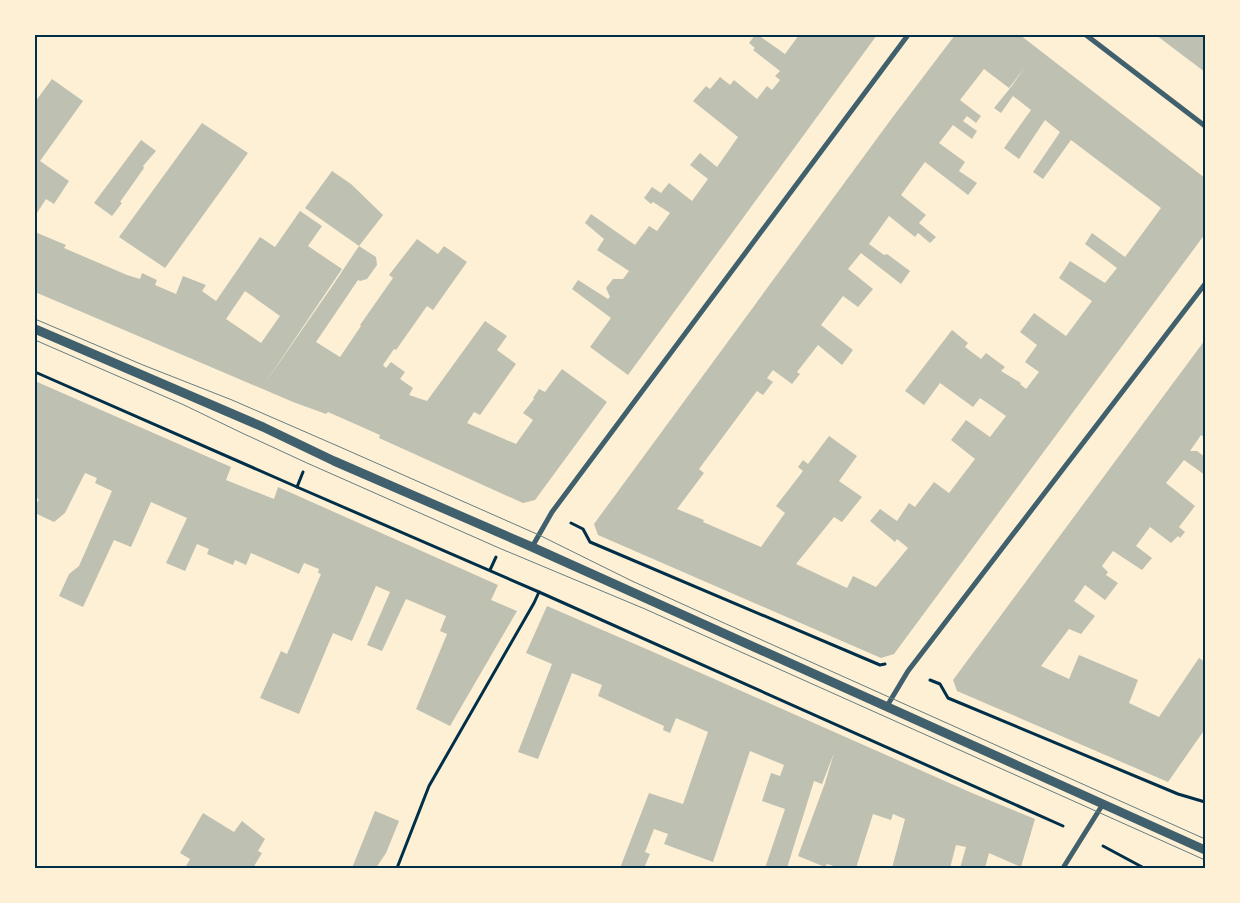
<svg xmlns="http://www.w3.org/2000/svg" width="1240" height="903" font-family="'Varela Round',sans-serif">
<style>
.building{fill:#bec0b2;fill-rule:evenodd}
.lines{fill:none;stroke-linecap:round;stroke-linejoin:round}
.path{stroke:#003049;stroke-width:3}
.minor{stroke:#3f606c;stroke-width:5}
.tertiary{stroke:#3f606c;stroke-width:9}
.tram{stroke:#657d81;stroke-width:1}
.neatline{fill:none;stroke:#003049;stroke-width:2}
</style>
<rect width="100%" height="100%" fill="#fdf0d5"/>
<!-- building -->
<g class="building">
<path d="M 755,35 L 758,35 L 785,54 L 799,35 L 877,35 L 628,375 L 590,347 L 611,318 L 572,289 L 578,280 L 608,299 L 610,297 L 606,288 L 613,279 L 623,279 L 629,271 L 597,250 L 604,239 L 585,223 L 591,214 L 635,245 L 649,226 L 657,231 L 670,213 L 653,202 L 651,204 L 644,198 L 652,187 L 661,193 L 669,183 L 692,201 L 708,179 L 690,165 L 700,153 L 717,167 L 738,137 L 693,101 L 706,86 L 710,89 L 720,77 L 730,85 L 734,80 L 757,99 L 767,86 L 772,90 L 780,80 L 775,76 L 780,71 L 753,50 L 755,48 L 749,43 Z"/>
<path d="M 955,35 L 1020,35 L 1205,178 L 1205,234 L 894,654 L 881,658 L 598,535 L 594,524 L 892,118 ZM 1025,67 L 1011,87 L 994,108 L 1001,113 L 1013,96 L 1031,110 L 1004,148 L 1019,159 L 1045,120 L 1060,132 L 1033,172 L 1043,179 L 1071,140 L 1161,208 L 1125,257 L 1092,233 L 1085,244 L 1117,268 L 1105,283 L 1070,261 L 1059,278 L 1092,301 L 1066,336 L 1034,313 L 1020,332 L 1037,345 L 1025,362 L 1039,372 L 1026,389 L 1020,384 L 1021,383 L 1001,371 L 1005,367 L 986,353 L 981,359 L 965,347 L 968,343 L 952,330 L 905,391 L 924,405 L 940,383 L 973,407 L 980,398 L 1006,416 L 990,437 L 966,420 L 951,440 L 975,459 L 949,493 L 934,482 L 915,507 L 909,503 L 897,521 L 880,509 L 870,521 L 895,542 L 897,539 L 908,548 L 876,587 L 853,576 L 847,588 L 796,564 L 834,517 L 842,522 L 862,497 L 839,481 L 857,456 L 829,436 L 808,464 L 803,460 L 798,467 L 803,471 L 776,506 L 785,513 L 761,547 L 703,522 L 704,520 L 677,509 L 704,473 L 699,469 L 757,391 L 763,395 L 773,382 L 767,378 L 773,370 L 792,384 L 800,374 L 797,372 L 818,345 L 842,365 L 853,350 L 821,325 L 843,296 L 858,307 L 873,289 L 848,269 L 861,253 L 901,284 L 910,271 L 887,254 L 884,255 L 869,244 L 889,216 L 915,237 L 918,233 L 930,243 L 936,237 L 919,223 L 926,215 L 901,195 L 925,162 L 968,195 L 977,183 L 959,171 L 965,162 L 939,143 L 953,125 L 972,139 L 977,131 L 963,121 L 967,116 L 976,123 L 981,116 L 960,100 L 984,69 L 1009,88 Z"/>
<path d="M 1156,35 L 1205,35 L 1205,72 L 1181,54 Z"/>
<path d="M 52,79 L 83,101 L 40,161 L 69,181 L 54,204 L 46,199 L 35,216 L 35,102 Z"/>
<path d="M 202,123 L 248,153 L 165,268 L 119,237 Z"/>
<path d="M 141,140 L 156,151 L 143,166 L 144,168 L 120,202 L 122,203 L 112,216 L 94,203 Z"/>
<path d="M 332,171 L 351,184 L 383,215 L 359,246 L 305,208 Z"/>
<path d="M 300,211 L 322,226 L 308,246 L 342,269 L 263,386 L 333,285 L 359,246 L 376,257 L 377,265 L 367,279 L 360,281 L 358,280 L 316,342 L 340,357 L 361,326 L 360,325 L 393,278 L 389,275 L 417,239 L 438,254 L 444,246 L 467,262 L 433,310 L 427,306 L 396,350 L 394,349 L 383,365 L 386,368 L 391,362 L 405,372 L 400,379 L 413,388 L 409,395 L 427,401 L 485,321 L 507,336 L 497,350 L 516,364 L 480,415 L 474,412 L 467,423 L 516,444 L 533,420 L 523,413 L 534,399 L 533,398 L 539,389 L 545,392 L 562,369 L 607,402 L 535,500 L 523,503 L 379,438 L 380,435 L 328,412 L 326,414 L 293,402 L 35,292 L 35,232 L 66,245 L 64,248 L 127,275 L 140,279 L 142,273 L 157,280 L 155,285 L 176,294 L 183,276 L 206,285 L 202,291 L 216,301 L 260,237 L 275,247 ZM 245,291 L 280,316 L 261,343 L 226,319 Z"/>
<path d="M 1205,340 L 1205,438 L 1201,435 L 1190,451 L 1197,451 L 1205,457 L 1205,475 L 1184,460 L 1166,483 L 1195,506 L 1179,527 L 1185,532 L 1180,538 L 1178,536 L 1171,543 L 1150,527 L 1136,546 L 1152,558 L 1142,570 L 1113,551 L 1102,566 L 1108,572 L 1106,575 L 1118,583 L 1105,600 L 1085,585 L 1074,601 L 1095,616 L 1081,634 L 1069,629 L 1041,666 L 1069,679 L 1079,655 L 1138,680 L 1129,703 L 1159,717 L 1199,658 L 1205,662 L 1205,729 L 1168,782 L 957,691 L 953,680 Z"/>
<path d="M 35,381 L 231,467 L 226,480 L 274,499 L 278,487 L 498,585 L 491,600 L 517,611 L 450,726 L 416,709 L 447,634 L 440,631 L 446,616 L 406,599 L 382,651 L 367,645 L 390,592 L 376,586 L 352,641 L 333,633 L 299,714 L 260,698 L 281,651 L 287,654 L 321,574 L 318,573 L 319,569 L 304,563 L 299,574 L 251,553 L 246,565 L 235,560 L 233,565 L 207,554 L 209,549 L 197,544 L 185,571 L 166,563 L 187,518 L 151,502 L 131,547 L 114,540 L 83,607 L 59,596 L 69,574 L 79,566 L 112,491 L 95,483 L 97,478 L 85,473 L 65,513 L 54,522 L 35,513 L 37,509 L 35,507 L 39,499 L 35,498 Z"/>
<path d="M 547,606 L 651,651 L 972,793 L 1035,819 L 1021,867 L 989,853 L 985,868 L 960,868 L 966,847 L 956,845 L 950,868 L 892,868 L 905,819 L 893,814 L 891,820 L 873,814 L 856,868 L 840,868 L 827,864 L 825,867 L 798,856 L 825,783 L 834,753 L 822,784 L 814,781 L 787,868 L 765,868 L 785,809 L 762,801 L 771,773 L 780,776 L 784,765 L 750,751 L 713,862 L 664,844 L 668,834 L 654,829 L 645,852 L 650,854 L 644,868 L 620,868 L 649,793 L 683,804 L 708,732 L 676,718 L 670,733 L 663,730 L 664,726 L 598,696 L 602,685 L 572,673 L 538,759 L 518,752 L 552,664 L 526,653 Z"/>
<path d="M 375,811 L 399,821 L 386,853 L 376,868 L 352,868 Z"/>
<path d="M 203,813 L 234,832 L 242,821 L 265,839 L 258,851 L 262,853 L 253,868 L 185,868 L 190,859 L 180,853 Z"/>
</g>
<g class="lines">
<!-- path -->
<g class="path">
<path d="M 35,372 L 297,487 L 539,592 L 1063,826"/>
<path d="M 297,487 L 303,472"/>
<path d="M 571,523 L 583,529 L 590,542 L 880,665 L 885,664"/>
<path d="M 490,570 L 496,557"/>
<path d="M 930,680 L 940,684 L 948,698 L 1178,794 L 1205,802"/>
<path d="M 1103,846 L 1144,868"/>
<path d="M 397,868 L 429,786 L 534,603 L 539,592"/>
</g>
<!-- minor -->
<g class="minor">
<path d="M 1086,35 L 1205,126"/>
<path d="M 532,547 L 552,512 L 908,35"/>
<path d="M 887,706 L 908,671 L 1205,284"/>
<path d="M 1063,868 L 1103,804"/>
</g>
<!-- tertiary -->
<path class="tertiary" d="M 35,329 L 263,427 L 334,461 L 532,547 L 1205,850"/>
<!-- tram -->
<g class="tram">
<path d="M 35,319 L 143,365 L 232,400 L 340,447 L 539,535 L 632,581 L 724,623 L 1205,839"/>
<path d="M 35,340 L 184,405 L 242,433 L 307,463 L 499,548 L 645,609 L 1205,860"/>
</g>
</g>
<!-- border -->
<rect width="1240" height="903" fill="none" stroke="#fdf0d5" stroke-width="72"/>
<rect x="36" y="36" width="1168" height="831" class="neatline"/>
</svg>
